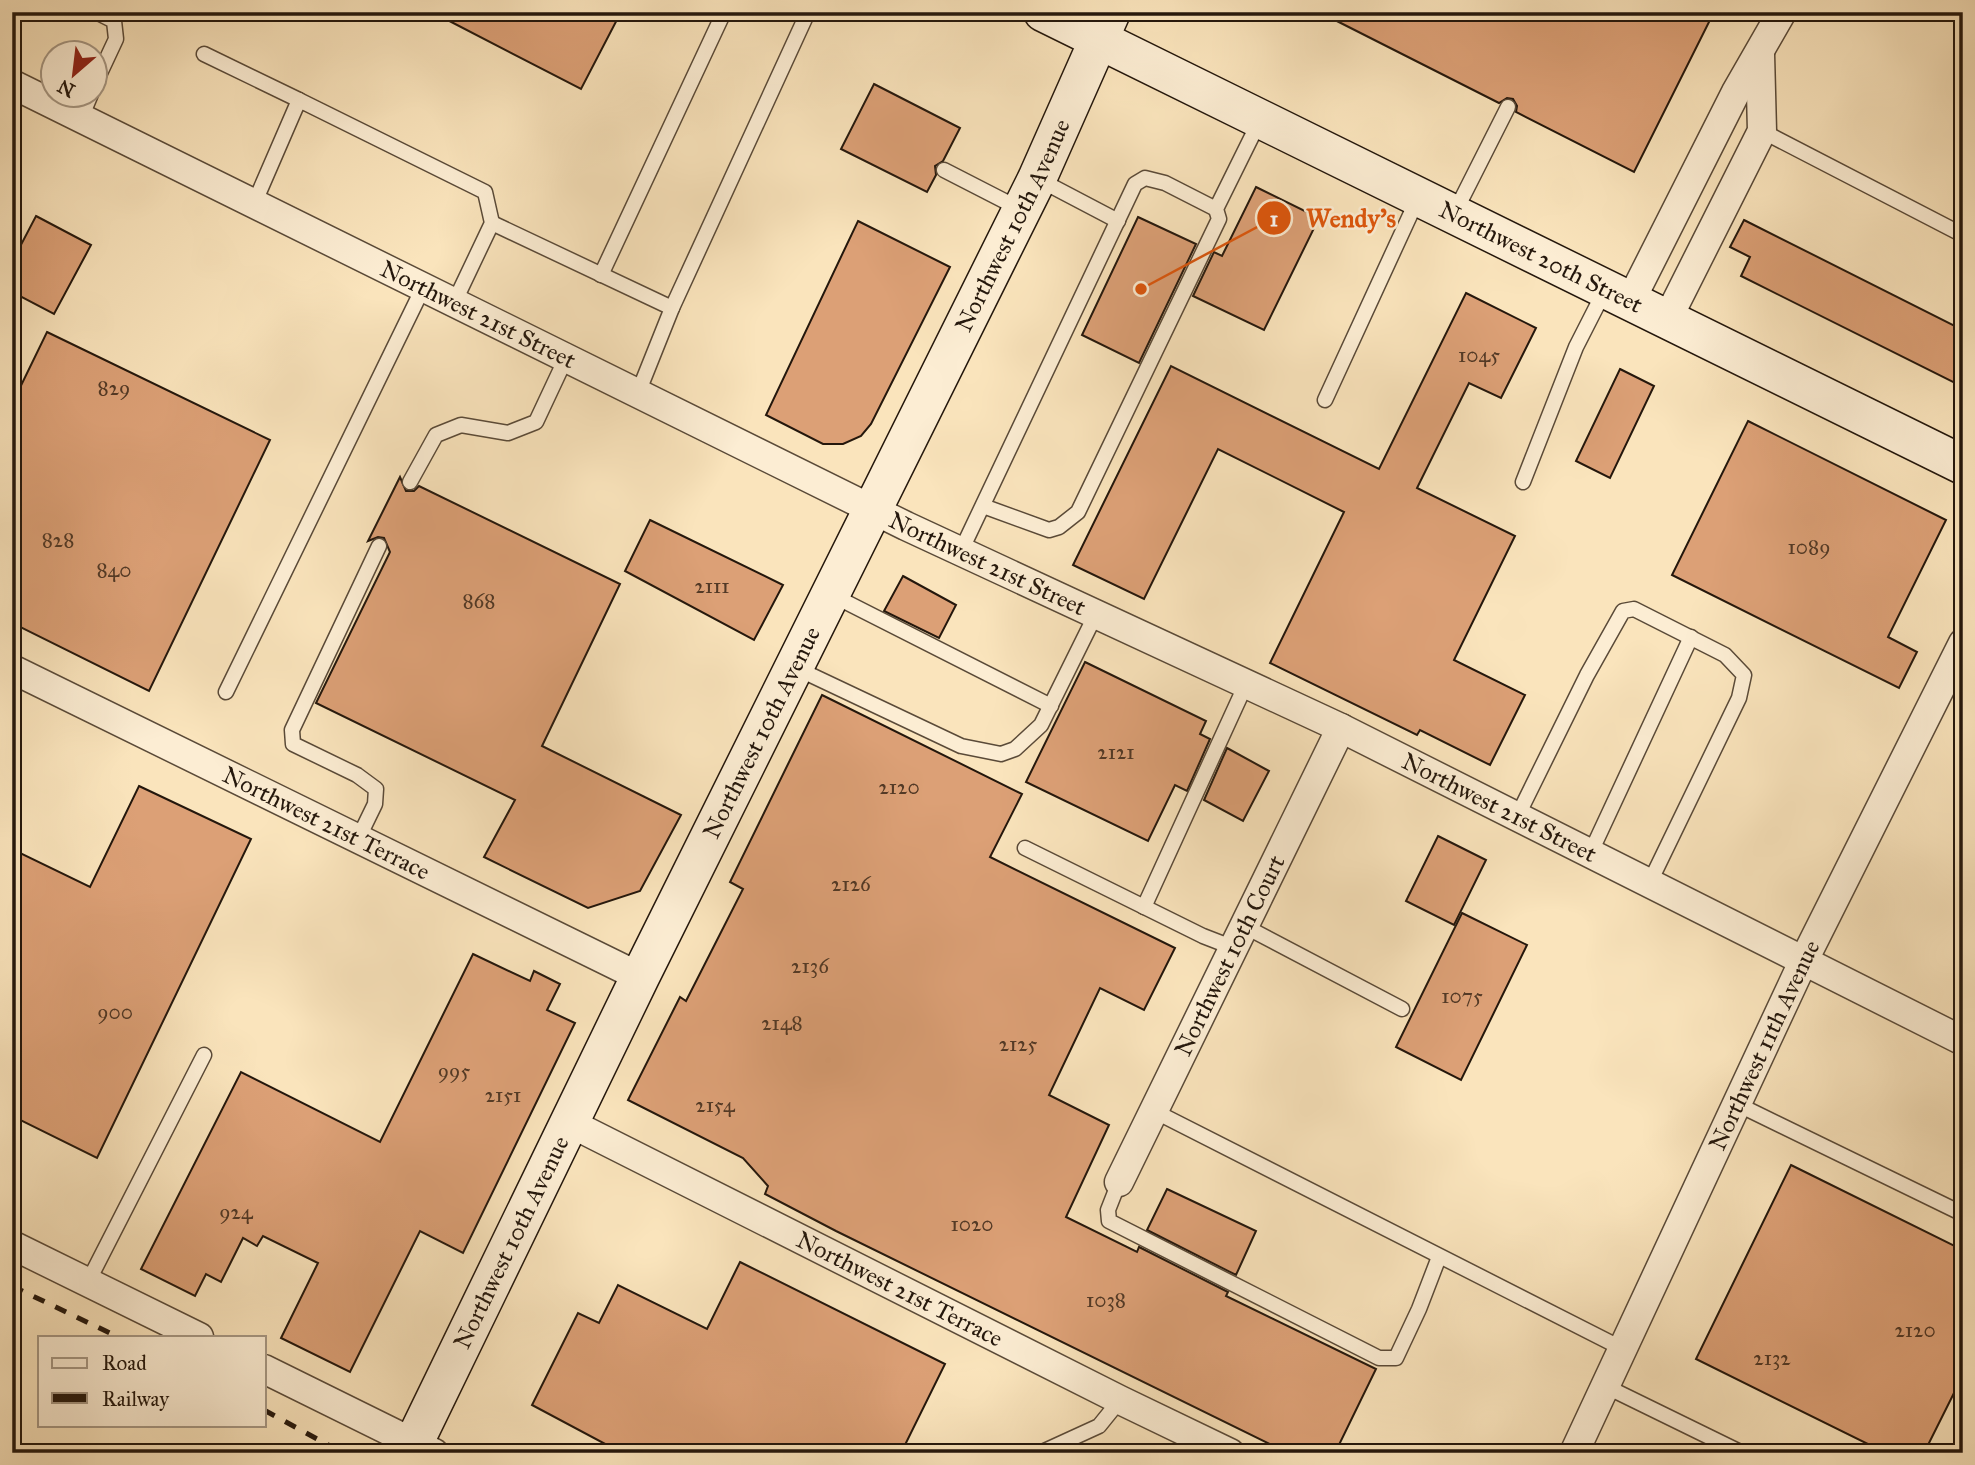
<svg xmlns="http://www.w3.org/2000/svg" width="1975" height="1465" font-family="'IM FELL Great Primer',serif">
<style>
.building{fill:#dca076;stroke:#24170c;stroke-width:2}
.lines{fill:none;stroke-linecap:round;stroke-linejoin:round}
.lane-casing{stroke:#5a4a38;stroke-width:17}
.street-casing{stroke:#5a4a38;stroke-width:31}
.secondary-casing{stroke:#24170c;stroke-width:41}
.lane{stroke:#fcedd3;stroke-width:14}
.street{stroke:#fcedd3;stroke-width:28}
.secondary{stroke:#fcedd3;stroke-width:38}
.rail{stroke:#24170c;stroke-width:5;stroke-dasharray:12 12;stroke-linecap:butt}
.labels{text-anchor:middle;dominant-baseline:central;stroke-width:5;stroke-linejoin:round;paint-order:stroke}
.number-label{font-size:21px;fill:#523926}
.street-label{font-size:24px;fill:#24170c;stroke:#fcedd3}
.leader{fill:none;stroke:#de560c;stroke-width:2.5}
.callout-dot{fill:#de560c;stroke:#fcedd3;stroke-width:2.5}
.mark-label{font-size:21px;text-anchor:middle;font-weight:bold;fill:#fff}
.callout-label{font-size:26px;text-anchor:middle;font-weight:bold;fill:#de560c;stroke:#fcedd3;stroke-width:5;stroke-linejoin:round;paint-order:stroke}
</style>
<rect width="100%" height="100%" fill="#fae4bc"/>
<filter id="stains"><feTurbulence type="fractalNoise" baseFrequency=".00286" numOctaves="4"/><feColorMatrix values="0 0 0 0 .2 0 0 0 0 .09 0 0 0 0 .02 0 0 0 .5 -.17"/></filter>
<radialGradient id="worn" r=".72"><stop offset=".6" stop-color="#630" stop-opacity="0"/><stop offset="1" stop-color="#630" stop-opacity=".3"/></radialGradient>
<!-- building -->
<g class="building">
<path d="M 432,12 L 621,12 L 581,89 Z"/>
<path d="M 1319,12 L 1714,12 L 1634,172 L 1516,112 L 1517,106 L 1513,99 L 1507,98 L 1499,103 Z"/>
<path d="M 874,84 L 960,128 L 943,161 L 935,166 L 936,175 L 927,192 L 841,149 Z"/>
<path d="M 1256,187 L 1319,218 L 1264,330 L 1193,296 L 1214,252 L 1222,256 Z"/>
<path d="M 36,216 L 91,245 L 54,314 L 12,292 L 12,262 Z"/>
<path d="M 1138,217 L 1196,244 L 1139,363 L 1082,335 Z"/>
<path d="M 1744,220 L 1963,330 L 1963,387 L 1741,276 L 1750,257 L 1730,247 Z"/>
<path d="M 858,221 L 950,267 L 871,424 L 861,436 L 843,444 L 823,444 L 766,415 Z"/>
<path d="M 1466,293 L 1536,328 L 1501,398 L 1469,383 L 1417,488 L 1515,536 L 1454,660 L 1525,695 L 1490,765 L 1420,730 L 1417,735 L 1270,663 L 1344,512 L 1218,449 L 1144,599 L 1073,565 L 1171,366 L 1379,469 Z"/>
<path d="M 47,332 L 270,440 L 149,691 L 12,623 L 12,404 Z"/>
<path d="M 1620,369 L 1654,386 L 1610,478 L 1576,461 Z"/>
<path d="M 1748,421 L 1946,520 L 1888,637 L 1917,652 L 1899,688 L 1672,575 Z"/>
<path d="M 400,477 L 406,491 L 414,491 L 419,486 L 620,584 L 542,746 L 681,815 L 640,891 L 588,908 L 484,857 L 515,800 L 316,703 L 390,552 L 384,538 L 378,537 L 368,541 Z"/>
<path d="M 650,520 L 783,585 L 754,640 L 625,571 Z"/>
<path d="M 903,576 L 956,605 L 939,638 L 884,611 Z"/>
<path d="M 1085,662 L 1206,721 L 1200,734 L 1210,739 L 1187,791 L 1175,785 L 1148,841 L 1026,782 Z"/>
<path d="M 822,695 L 1022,794 L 990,857 L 1175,948 L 1144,1010 L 1100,988 L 1049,1095 L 1109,1125 L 1066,1217 L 1137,1252 L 1139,1247 L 1228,1292 L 1226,1296 L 1376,1369 L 1335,1453 L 1288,1453 L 836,1231 L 765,1194 L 768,1186 L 743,1158 L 628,1100 L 680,997 L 686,1001 L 743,889 L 730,882 Z"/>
<path d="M 1227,748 L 1269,771 L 1243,821 L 1204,800 Z"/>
<path d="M 139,786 L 251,839 L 97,1158 L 12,1116 L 12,849 L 90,887 Z"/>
<path d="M 1438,836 L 1486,860 L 1454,925 L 1406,901 Z"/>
<path d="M 1462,913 L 1527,945 L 1461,1080 L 1396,1047 Z"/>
<path d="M 473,954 L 530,981 L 534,971 L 560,984 L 547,1010 L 575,1023 L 463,1253 L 420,1231 L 350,1372 L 281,1338 L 318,1263 L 263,1236 L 257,1246 L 243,1238 L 221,1282 L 206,1274 L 195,1296 L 141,1269 L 241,1072 L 380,1142 Z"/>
<path d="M 1791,1165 L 1963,1250 L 1963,1375 L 1924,1453 L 1886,1453 L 1696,1359 Z"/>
<path d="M 1167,1189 L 1256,1231 L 1236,1275 L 1147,1230 Z"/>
<path d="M 740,1262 L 945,1364 L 901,1453 L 622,1453 L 532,1405 L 578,1313 L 599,1323 L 618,1285 L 707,1329 Z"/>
</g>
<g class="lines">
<!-- lane casing -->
<g class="lane-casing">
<g id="lane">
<path d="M 204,54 L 299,100"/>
<path d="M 94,86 L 116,39 L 114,21 L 96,12"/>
<path d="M 81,118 L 91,94"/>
<path d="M 1762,131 L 1963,235"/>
<path d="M 944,170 L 1020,209"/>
<path d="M 1038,179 L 1118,221"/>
<path d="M 254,204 L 299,100 L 485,192 L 492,223 L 454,303"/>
<path d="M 1455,212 L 1508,107"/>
<path d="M 492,223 L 672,308"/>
<path d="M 601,275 L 724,12"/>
<path d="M 638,393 L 672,308 L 808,12"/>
<path d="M 1325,400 L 1418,198"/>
<path d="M 410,482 L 436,435 L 461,425 L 508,433 L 536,422 L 566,358"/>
<path d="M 1523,482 L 1576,347 L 1605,290"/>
<path d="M 983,506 L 1049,530 L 1059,527 L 1078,512 L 1219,219 L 1216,209 L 1260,120"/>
<path d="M 961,551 L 1135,184 L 1145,178 L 1165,183 L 1216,209"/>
<path d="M 830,594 L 1051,706"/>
<path d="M 796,668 L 961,746 L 1001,754 L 1015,749 L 1041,725 L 1096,614"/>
<path d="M 226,692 L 423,288"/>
<path d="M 1517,817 L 1587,675 L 1623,611 L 1634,609 L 1725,655 L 1744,675 L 1739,698 L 1649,884"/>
<path d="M 358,839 L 375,804 L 376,789 L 357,775 L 293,744 L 292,730 L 379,546"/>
<path d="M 1025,848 L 1203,936 L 1234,948"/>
<path d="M 1590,854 L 1691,637"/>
<path d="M 1144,907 L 1246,684"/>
<path d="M 1244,926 L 1402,1009"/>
<path d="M 1737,1104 L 1963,1214"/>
<path d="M 1154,1111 L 1623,1349"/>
<path d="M 1119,1182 L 1108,1210 L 1109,1221 L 1379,1358 L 1396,1358 L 1419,1309 L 1439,1257"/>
<path d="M 88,1282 L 204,1055"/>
<path d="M 1605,1386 L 1742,1453"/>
<path d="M 1040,1453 L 1099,1426 L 1120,1400"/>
</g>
</g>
<!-- street casing -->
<g class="street-casing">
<g id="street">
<path id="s1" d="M 12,84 L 906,526 L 1341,728 L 1963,1041"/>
<path d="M 1631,300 L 1736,92 L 1782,12"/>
<path d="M 1668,318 L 1762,131 L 1760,54"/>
<path id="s2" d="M 12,669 L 640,977"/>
<path id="s3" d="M 570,1123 L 1120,1400 L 1230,1453"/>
<path id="s4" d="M 1119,1182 L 1341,728"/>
<path d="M 12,1245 L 199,1337"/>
<path d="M 264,1369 L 434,1453"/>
<path id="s5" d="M 1574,1453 L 1803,962 L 1963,643"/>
</g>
</g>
<!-- secondary casing -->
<g class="secondary-casing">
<g id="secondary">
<path id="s6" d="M 1043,12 L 1963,465"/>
<path id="s7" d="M 409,1453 L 640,977 L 1037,179 L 1111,12"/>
</g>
</g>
<!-- lane -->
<use href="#lane" class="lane"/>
<!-- street -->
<use href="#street" class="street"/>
<!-- secondary -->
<use href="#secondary" class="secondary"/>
<!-- rail -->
<g class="rail">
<path d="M 12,1286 L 118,1337"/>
<path d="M 264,1410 L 343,1453"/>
</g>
</g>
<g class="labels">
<!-- number labels -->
<g class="number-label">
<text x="1479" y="355">1045</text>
<text x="114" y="388">829</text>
<text x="58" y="540">828</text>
<text x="1809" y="547">1089</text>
<text x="114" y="570">840</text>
<text x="712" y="586">2111</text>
<text x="479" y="601">868</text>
<text x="1116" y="752">2121</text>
<text x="899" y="787">2120</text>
<text x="851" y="884">2126</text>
<text x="810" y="966">2136</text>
<text x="1462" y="996">1075</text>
<text x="115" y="1012">900</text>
<text x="782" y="1023">2148</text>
<text x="1018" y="1044">2125</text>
<text x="454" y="1071">995</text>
<text x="503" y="1095">2151</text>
<text x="715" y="1105">2154</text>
<text x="236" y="1212">924</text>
<text x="972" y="1224">1020</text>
<text x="1106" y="1300">1038</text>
<text x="1915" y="1330">2120</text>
<text x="1772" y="1358">2132</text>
</g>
<!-- street labels -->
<g class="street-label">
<text stroke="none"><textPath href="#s7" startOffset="1368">Northwest 10th Avenue</textPath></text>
<text stroke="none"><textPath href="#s6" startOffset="555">Northwest 20th Street</textPath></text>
<text stroke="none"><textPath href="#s1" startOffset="520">Northwest 21st Street</textPath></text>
<text stroke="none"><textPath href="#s1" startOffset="1087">Northwest 21st Street</textPath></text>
<text stroke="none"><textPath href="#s7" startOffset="802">Northwest 10th Avenue</textPath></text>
<text stroke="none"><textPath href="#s1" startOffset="1654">Northwest 21st Street</textPath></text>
<text stroke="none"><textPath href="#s2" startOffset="350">Northwest 21st Terrace</textPath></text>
<text stroke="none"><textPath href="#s4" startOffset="252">Northwest 10th Court</textPath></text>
<text stroke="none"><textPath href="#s5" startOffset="450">Northwest 11th Avenue</textPath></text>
<text stroke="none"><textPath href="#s7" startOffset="234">Northwest 10th Avenue</textPath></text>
<text stroke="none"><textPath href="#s3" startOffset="369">Northwest 21st Terrace</textPath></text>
</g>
</g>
<!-- callouts -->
<path class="leader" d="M1141 289L1274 218"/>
<g class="callout-dot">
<circle cx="1141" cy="289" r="7"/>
<circle cx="1274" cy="218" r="18"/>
</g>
<g class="mark-label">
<text x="1274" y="226">1</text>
</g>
<g class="callout-label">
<text x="1351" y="227">Wendy's</text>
</g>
<!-- margin -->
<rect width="1975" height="1465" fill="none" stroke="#fae4bc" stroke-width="42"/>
<rect x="14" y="14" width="1947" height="1437" fill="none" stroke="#24170c" stroke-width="3.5"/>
<rect x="21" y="21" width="1933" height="1423" fill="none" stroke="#24170c" stroke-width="2"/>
<!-- legend -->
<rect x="38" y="1336" width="228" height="91" fill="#fcedd3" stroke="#a69783" stroke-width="2"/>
<rect x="52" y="1358" width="35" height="10" fill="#fcedd3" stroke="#a69783" stroke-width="2"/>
<text x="102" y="1370" font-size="21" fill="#24170c">Road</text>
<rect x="52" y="1393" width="35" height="10" fill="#24170c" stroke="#a69783" stroke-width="2"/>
<text x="102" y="1406" font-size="21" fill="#24170c">Railway</text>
<!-- north arrow -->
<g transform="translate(74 74) rotate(208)"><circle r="33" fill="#fcedd3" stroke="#a69783" stroke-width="2"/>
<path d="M0-5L12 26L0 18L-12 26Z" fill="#8f2418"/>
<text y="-10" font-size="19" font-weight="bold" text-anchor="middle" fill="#24170c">N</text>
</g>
<rect width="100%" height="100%" filter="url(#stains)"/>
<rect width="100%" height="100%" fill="url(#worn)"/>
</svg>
